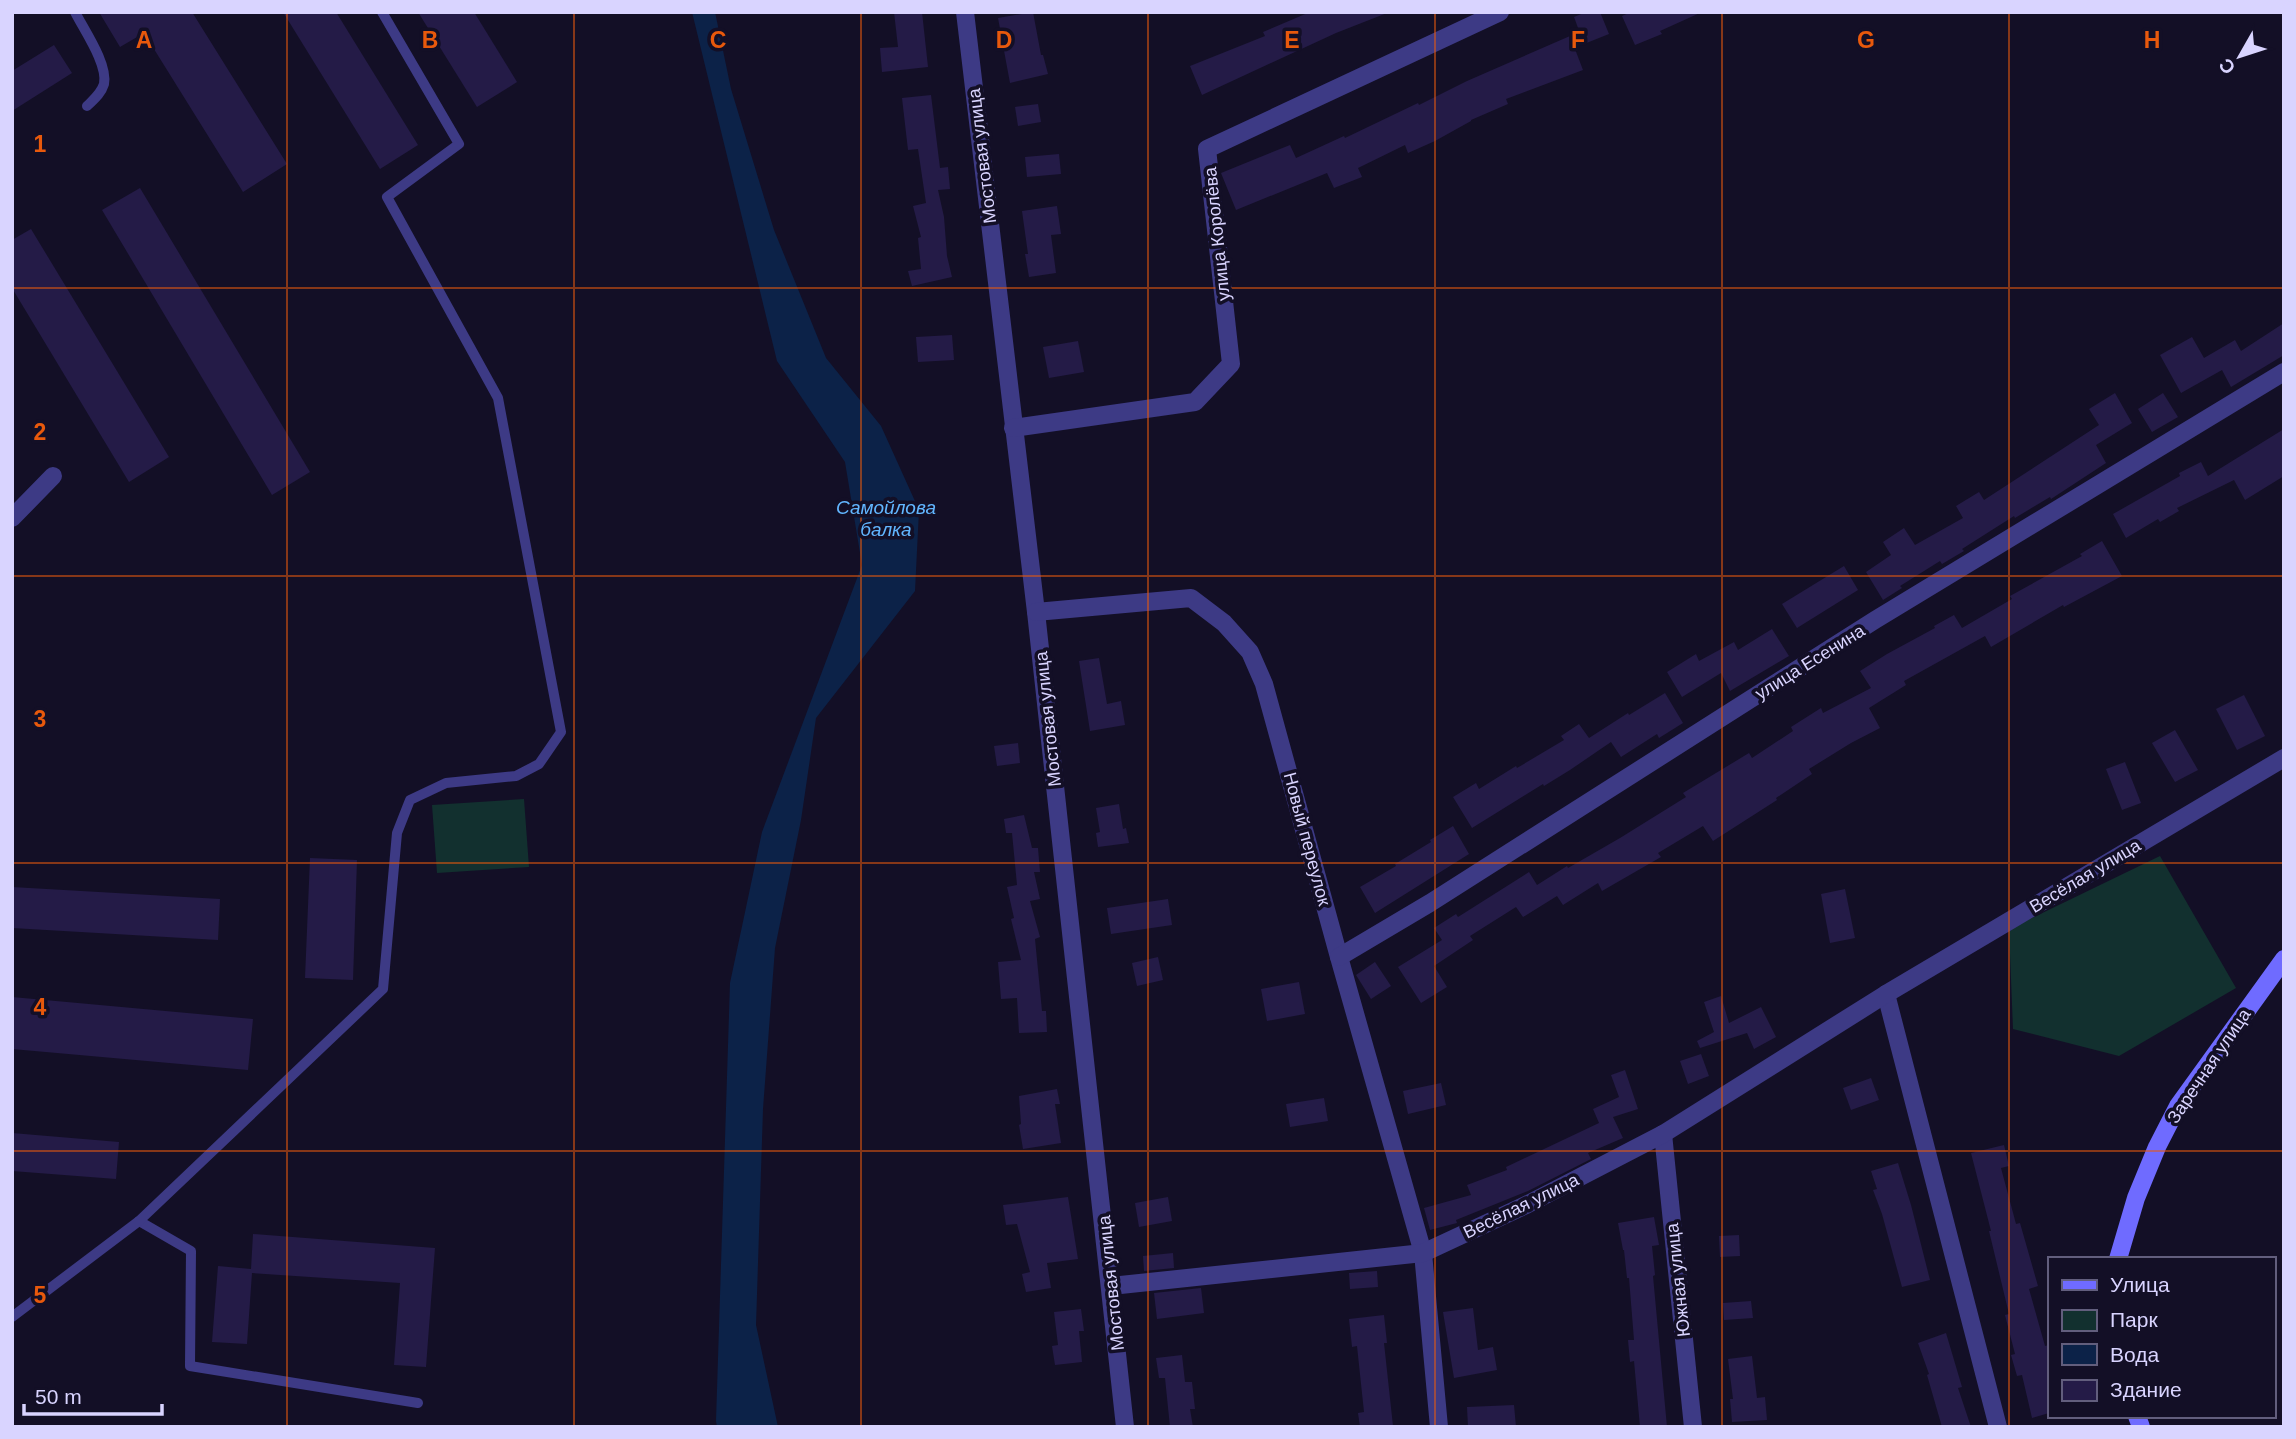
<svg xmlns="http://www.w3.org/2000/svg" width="2296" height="1439" font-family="Arial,sans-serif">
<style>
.green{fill:#12302f}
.water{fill:#0c2248}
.building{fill:#241b47}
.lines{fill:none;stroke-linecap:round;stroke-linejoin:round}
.lane{stroke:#3d3a85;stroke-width:10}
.street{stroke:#3d3a85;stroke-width:18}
.secondary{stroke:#6f6bff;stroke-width:18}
.grid{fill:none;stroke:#e8590c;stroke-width:2;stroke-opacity:0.55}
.labels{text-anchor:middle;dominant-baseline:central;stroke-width:7;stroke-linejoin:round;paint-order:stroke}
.street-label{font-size:18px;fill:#d9d4ff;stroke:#130f26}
.water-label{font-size:19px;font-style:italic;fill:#62b6ff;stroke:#130f26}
.grid-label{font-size:23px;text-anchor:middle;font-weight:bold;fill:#e8590c;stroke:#130f26;stroke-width:7;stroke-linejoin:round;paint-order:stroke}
</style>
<rect width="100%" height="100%" fill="#130f26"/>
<!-- green -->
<g class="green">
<path d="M 524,799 L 529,867 L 437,873 L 432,805 Z"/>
<path d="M 2160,856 L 2236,988 L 2119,1056 L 2013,1029 L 2009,929 Z"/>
</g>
<!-- water -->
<path class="water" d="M 692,12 L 715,12 L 731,89 L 774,230 L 826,358 L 881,426 L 919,510 L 915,591 L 816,718 L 801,820 L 775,948 L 763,1109 L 756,1325 L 778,1427 L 717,1427 L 716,1421 L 730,983 L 762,832 L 862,565 L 845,462 L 777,361 Z"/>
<!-- building -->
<g class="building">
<path d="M 99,12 L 192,12 L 287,164 L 243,192 L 144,33 L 120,47 Z"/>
<path d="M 283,12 L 336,12 L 418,145 L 380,169 Z"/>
<path d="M 418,12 L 474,12 L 517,82 L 477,107 Z"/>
<path d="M 894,12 L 922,12 L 928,67 L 882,72 L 880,48 L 898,47 Z"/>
<path d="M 1033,12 L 1041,55 L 1043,55 L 1048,74 L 1010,83 L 998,18 Z"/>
<path d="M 1310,12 L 1387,13 L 1336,33 L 1202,95 L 1190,66 L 1265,36 L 1263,32 Z"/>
<path d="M 1586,12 L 1600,12 L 1609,34 L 1584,44 L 1574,17 Z"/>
<path d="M 1631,12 L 1702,12 L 1660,31 L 1662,34 L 1635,45 L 1622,16 Z"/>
<path d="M 1570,36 L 1583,70 L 1506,99 L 1508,104 L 1471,120 L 1471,121 L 1435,141 L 1408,153 L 1405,145 L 1358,168 L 1362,177 L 1334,188 L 1327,173 L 1236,210 L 1221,173 L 1290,145 L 1296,158 L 1344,136 L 1345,138 L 1418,103 L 1419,105 L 1467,81 Z"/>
<path d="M 54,45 L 72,73 L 12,111 L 12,71 Z"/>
<path d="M 931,95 L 940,168 L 948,167 L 950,189 L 938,190 L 944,217 L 947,256 L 952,277 L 912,286 L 908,271 L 921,269 L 918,238 L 921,237 L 913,206 L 926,203 L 918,149 L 908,150 L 902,98 Z"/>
<path d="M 1038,104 L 1041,122 L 1018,126 L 1015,107 Z"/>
<path d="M 1059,154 L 1061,174 L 1027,177 L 1025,157 Z"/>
<path d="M 140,188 L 310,472 L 272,495 L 102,210 Z"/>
<path d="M 1057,206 L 1061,234 L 1051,235 L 1056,273 L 1029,277 L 1025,254 L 1028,254 L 1022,211 Z"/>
<path d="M 31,229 L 169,457 L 129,482 L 12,288 L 12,240 Z"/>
<path d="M 2284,323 L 2284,355 L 2231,387 L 2222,370 L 2181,393 L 2160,355 L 2192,337 L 2204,358 L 2235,340 L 2241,351 Z"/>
<path d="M 952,335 L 954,360 L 918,362 L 916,337 Z"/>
<path d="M 1078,341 L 1084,372 L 1049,378 L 1043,347 Z"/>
<path d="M 2115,393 L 2132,423 L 2096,445 L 2106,463 L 2051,499 L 2050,497 L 2015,518 L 2014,516 L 1962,549 L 1964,551 L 1942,564 L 1940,561 L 1900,586 L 1902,588 L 1883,600 L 1866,572 L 1891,555 L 1883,542 L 1904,528 L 1915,545 L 1963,518 L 1956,506 L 1979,492 L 1984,500 L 2099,425 L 2089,409 Z"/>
<path d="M 2163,393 L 2178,417 L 2152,432 L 2138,409 Z"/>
<path d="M 2284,429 L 2284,476 L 2245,500 L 2234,480 L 2177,508 L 2179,511 L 2160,522 L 2158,519 L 2126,538 L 2113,514 L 2180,476 L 2179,473 L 2201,462 L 2208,476 Z"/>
<path d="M 2102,541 L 2122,576 L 2064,607 L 2063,605 L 1991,647 L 1985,636 L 1904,681 L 1906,685 L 1869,708 L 1880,728 L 1851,743 L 1809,769 L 1812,774 L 1776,798 L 1777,800 L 1713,841 L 1703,826 L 1658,853 L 1661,857 L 1602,891 L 1598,883 L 1563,905 L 1557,896 L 1523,917 L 1516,907 L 1470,936 L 1473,940 L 1434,966 L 1447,987 L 1421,1003 L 1398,967 L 1442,940 L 1434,928 L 1456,914 L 1458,917 L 1529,872 L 1537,885 L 1567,866 L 1568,868 L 1620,838 L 1686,797 L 1683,793 L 1749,753 L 1752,758 L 1793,731 L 1791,727 L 1821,708 L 1823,713 L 1871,688 L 1860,671 L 1887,654 L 1935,628 L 1934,626 L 1954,615 L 1962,628 L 2012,599 L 2010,596 L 2082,556 L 2080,554 Z"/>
<path d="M 1844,566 L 1858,590 L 1797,628 L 1782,604 Z"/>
<path d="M 1772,629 L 1789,656 L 1730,691 L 1721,673 L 1682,697 L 1667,672 L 1696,654 L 1699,661 L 1734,642 L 1738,650 Z"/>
<path d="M 1099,658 L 1107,704 L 1121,701 L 1125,725 L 1090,731 L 1079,661 Z"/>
<path d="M 1665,693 L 1683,723 L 1659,738 L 1657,734 L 1621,757 L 1611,742 L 1570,770 L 1544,786 L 1543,784 L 1472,828 L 1453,797 L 1476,783 L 1479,789 L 1516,766 L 1517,768 L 1564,740 L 1561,736 L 1579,724 L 1589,738 L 1628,713 L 1629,715 Z"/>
<path d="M 2244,695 L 2265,736 L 2237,750 L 2216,709 Z"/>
<path d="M 2175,730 L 2198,770 L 2175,782 L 2152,743 Z"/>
<path d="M 1018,743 L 1020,763 L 997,766 L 994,746 Z"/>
<path d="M 2125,762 L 2141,803 L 2122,810 L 2106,769 Z"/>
<path d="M 1119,804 L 1123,829 L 1126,828 L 1129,843 L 1098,847 L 1096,833 L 1100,832 L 1096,808 Z"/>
<path d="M 1024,815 L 1032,848 L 1038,848 L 1040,872 L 1034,872 L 1040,899 L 1030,901 L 1040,937 L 1035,939 L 1042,1011 L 1046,1011 L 1047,1032 L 1019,1033 L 1017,998 L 1001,999 L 998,962 L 1021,960 L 1011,919 L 1014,918 L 1007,887 L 1017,885 L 1012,833 L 1006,833 L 1004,819 Z"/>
<path d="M 1453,826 L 1469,854 L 1375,913 L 1360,887 L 1396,866 L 1395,864 L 1431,842 L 1430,840 Z"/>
<path d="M 310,858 L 357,860 L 353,980 L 305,978 Z"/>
<path d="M 12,887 L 220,899 L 218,940 L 12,928 Z"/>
<path d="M 1845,889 L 1855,938 L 1830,943 L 1821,894 Z"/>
<path d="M 1168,899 L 1172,925 L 1111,934 L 1107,908 Z"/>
<path d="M 1158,957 L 1163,980 L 1137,986 L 1132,963 Z"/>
<path d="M 1375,962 L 1391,986 L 1371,999 L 1356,975 Z"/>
<path d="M 1299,982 L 1305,1014 L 1267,1021 L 1261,989 Z"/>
<path d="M 1721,996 L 1729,1023 L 1761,1007 L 1776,1037 L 1754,1049 L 1747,1033 L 1700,1048 L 1697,1041 L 1714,1032 L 1704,1002 Z"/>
<path d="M 12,997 L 253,1019 L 248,1070 L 12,1049 Z"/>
<path d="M 1701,1054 L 1709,1076 L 1688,1084 L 1680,1061 Z"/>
<path d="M 1625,1070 L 1638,1109 L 1613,1117 L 1623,1138 L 1588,1153 L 1591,1159 L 1528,1191 L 1456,1220 L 1457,1223 L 1430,1230 L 1424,1208 L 1471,1195 L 1467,1185 L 1507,1170 L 1506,1167 L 1599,1123 L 1593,1109 L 1619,1097 L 1611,1075 Z"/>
<path d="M 1871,1078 L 1879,1100 L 1851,1110 L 1843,1088 Z"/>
<path d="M 1441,1083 L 1446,1105 L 1408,1114 L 1403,1091 Z"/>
<path d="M 1057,1089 L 1060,1104 L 1055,1104 L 1061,1143 L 1023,1149 L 1019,1125 L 1021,1124 L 1019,1096 Z"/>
<path d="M 1324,1098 L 1328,1121 L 1290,1127 L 1286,1104 Z"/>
<path d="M 12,1133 L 119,1142 L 116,1179 L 12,1171 Z"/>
<path d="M 2004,1145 L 2009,1166 L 2001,1168 L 2016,1224 L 2020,1223 L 2038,1286 L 2029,1289 L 2045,1346 L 2049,1345 L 2049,1413 L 2032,1418 L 2022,1375 L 2017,1376 L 2011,1355 L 2015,1354 L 2005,1315 L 2009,1314 L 1989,1231 L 1991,1231 L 1971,1153 Z"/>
<path d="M 1898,1163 L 1911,1205 L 1930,1280 L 1902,1287 L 1882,1214 L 1873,1190 L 1877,1189 L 1871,1171 Z"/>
<path d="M 1068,1197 L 1078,1259 L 1047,1263 L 1051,1288 L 1026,1292 L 1022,1274 L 1030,1272 L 1017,1224 L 1006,1225 L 1003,1205 Z"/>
<path d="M 1168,1197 L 1172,1221 L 1139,1227 L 1135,1203 Z"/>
<path d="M 1654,1217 L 1659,1245 L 1652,1246 L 1655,1275 L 1653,1276 L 1667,1427 L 1640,1427 L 1634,1361 L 1630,1362 L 1628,1340 L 1634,1340 L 1629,1278 L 1627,1278 L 1624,1250 L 1623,1250 L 1618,1223 Z"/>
<path d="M 253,1234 L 435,1248 L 426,1367 L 394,1365 L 400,1283 L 252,1273 L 247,1344 L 212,1342 L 218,1266 L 251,1269 Z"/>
<path d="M 1739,1235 L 1740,1256 L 1720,1257 L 1719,1236 Z"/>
<path d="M 1173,1253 L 1174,1268 L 1144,1271 L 1143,1256 Z"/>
<path d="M 1377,1271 L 1378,1287 L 1350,1289 L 1349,1273 Z"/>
<path d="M 1201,1288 L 1204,1313 L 1157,1319 L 1154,1293 Z"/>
<path d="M 1751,1301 L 1753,1318 L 1724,1320 L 1723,1303 Z"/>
<path d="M 1473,1308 L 1478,1350 L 1493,1347 L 1497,1370 L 1454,1378 L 1443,1312 Z"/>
<path d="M 1081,1309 L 1084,1331 L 1079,1331 L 1082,1362 L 1055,1365 L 1052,1346 L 1058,1345 L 1054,1312 Z"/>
<path d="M 1384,1315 L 1387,1343 L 1384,1343 L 1393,1426 L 1360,1427 L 1358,1413 L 1364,1412 L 1357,1346 L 1352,1347 L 1349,1319 Z"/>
<path d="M 1946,1333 L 1962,1387 L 1958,1388 L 1971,1427 L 1942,1427 L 1927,1375 L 1929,1374 L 1918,1343 Z"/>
<path d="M 1182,1355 L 1185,1382 L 1192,1382 L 1195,1409 L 1190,1409 L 1193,1427 L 1170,1427 L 1165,1378 L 1159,1378 L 1156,1358 Z"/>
<path d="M 1752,1356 L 1757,1398 L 1765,1397 L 1767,1420 L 1732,1422 L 1730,1399 L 1733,1399 L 1728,1359 Z"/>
<path d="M 1514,1405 L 1516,1427 L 1468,1427 L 1467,1407 Z"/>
</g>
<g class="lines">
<!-- lane -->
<g class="lane">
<path d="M 75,12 C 84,30 108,64 104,84 C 101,94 93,100 87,106"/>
<path d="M 139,1221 L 191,1251 L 190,1366 L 418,1403"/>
<path d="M 12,1317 L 139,1221 L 383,989 L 397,833 L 410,800 L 446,783 L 516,776 L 539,764 L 561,732 L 498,398 L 387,197 L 459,144 L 382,12"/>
</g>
<!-- street -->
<g class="street">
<path d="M 965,12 L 1036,612 L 1125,1427"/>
<path d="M 1013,428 L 1195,402 L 1231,364 L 1207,149 L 1500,12"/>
<path d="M 12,518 L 53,476"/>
<path d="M 1036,612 L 1191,598 L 1224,623 L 1250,652 L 1264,684 L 1339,957 L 1423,1253 L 1439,1427"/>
<path d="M 1339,957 L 1430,903 L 1875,620 L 2284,372"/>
<path d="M 1886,994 L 1998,1427"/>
<path d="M 1663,1134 L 1693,1427"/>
<path d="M 1111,1286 L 1423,1253 L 1526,1205 L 1663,1134 L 1886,994 L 2284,758"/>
</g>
<!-- secondary -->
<g class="secondary">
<path d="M 2118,1259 L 2136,1198 L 2157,1147 L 2178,1106 L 2284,959"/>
<path d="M 2137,1416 L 2141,1427"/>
</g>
</g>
<!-- grid -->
<path class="grid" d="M 287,12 L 287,1427M 574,12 L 574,1427M 861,12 L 861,1427M 1148,12 L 1148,1427M 1435,12 L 1435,1427M 1722,12 L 1722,1427M 2009,12 L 2009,1427M 12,288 L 2284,288M 12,576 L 2284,576M 12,863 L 2284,863M 12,1151 L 2284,1151"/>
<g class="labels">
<!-- street labels -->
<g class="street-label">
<text transform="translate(982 156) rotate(-97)">Мостовая улица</text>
<text transform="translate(1217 234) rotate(-96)">улица Королёва</text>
<text transform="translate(1810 662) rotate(-32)">улица Есенина</text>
<text transform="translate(1048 719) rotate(-96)">Мостовая улица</text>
<text transform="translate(1307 839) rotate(75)">Новый переулок</text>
<text transform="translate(2085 876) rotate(-31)">Весёлая улица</text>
<text transform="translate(2209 1066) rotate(-56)">Заречная улица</text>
<text transform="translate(1521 1206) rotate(-26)">Весёлая улица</text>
<text transform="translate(1678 1280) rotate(-96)">Южная улица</text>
<text transform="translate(1111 1283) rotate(-96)">Мостовая улица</text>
</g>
<!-- water labels -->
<g class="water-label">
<text x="886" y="507">Самойлова<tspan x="886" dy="22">балка</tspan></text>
</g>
</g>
<g class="grid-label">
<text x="144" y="48">A</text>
<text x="430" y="48">B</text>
<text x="718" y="48">C</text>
<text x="1004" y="48">D</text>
<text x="1292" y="48">E</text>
<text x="1578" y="48">F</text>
<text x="1866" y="48">G</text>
<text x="2152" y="48">H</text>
<text x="40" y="152">1</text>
<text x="40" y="440">2</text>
<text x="40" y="727">3</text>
<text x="40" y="1015">4</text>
<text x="40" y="1303">5</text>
</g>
<!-- border -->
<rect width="2296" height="1439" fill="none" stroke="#d9d4ff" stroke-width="28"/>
<!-- legend -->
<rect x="2048" y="1257" width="228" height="161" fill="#130f26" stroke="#625e7d" stroke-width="2"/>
<rect x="2062" y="1280" width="35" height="10" fill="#6f6bff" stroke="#625e7d" stroke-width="2"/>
<text x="2110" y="1292" font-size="21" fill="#d9d4ff">Улица</text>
<rect x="2062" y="1310" width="35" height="21" fill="#12302f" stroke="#625e7d" stroke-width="2"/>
<text x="2110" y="1327" font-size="21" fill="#d9d4ff">Парк</text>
<rect x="2062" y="1344" width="35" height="21" fill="#0c2248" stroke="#625e7d" stroke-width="2"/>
<text x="2110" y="1362" font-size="21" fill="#d9d4ff">Вода</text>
<rect x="2062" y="1380" width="35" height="21" fill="#241b47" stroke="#625e7d" stroke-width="2"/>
<text x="2110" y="1397" font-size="21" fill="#d9d4ff">Здание</text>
<!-- north arrow -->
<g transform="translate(2240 56) rotate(231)" stroke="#130f26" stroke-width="5" paint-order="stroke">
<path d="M0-5L12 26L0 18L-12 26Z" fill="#d9d4ff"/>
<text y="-10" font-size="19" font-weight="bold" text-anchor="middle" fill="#d9d4ff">С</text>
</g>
<!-- scale -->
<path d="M24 1404v10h138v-10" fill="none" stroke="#d9d4ff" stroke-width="3.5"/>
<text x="35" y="1404" font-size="21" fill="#d9d4ff" stroke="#130f26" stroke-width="5" paint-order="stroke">50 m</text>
</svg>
